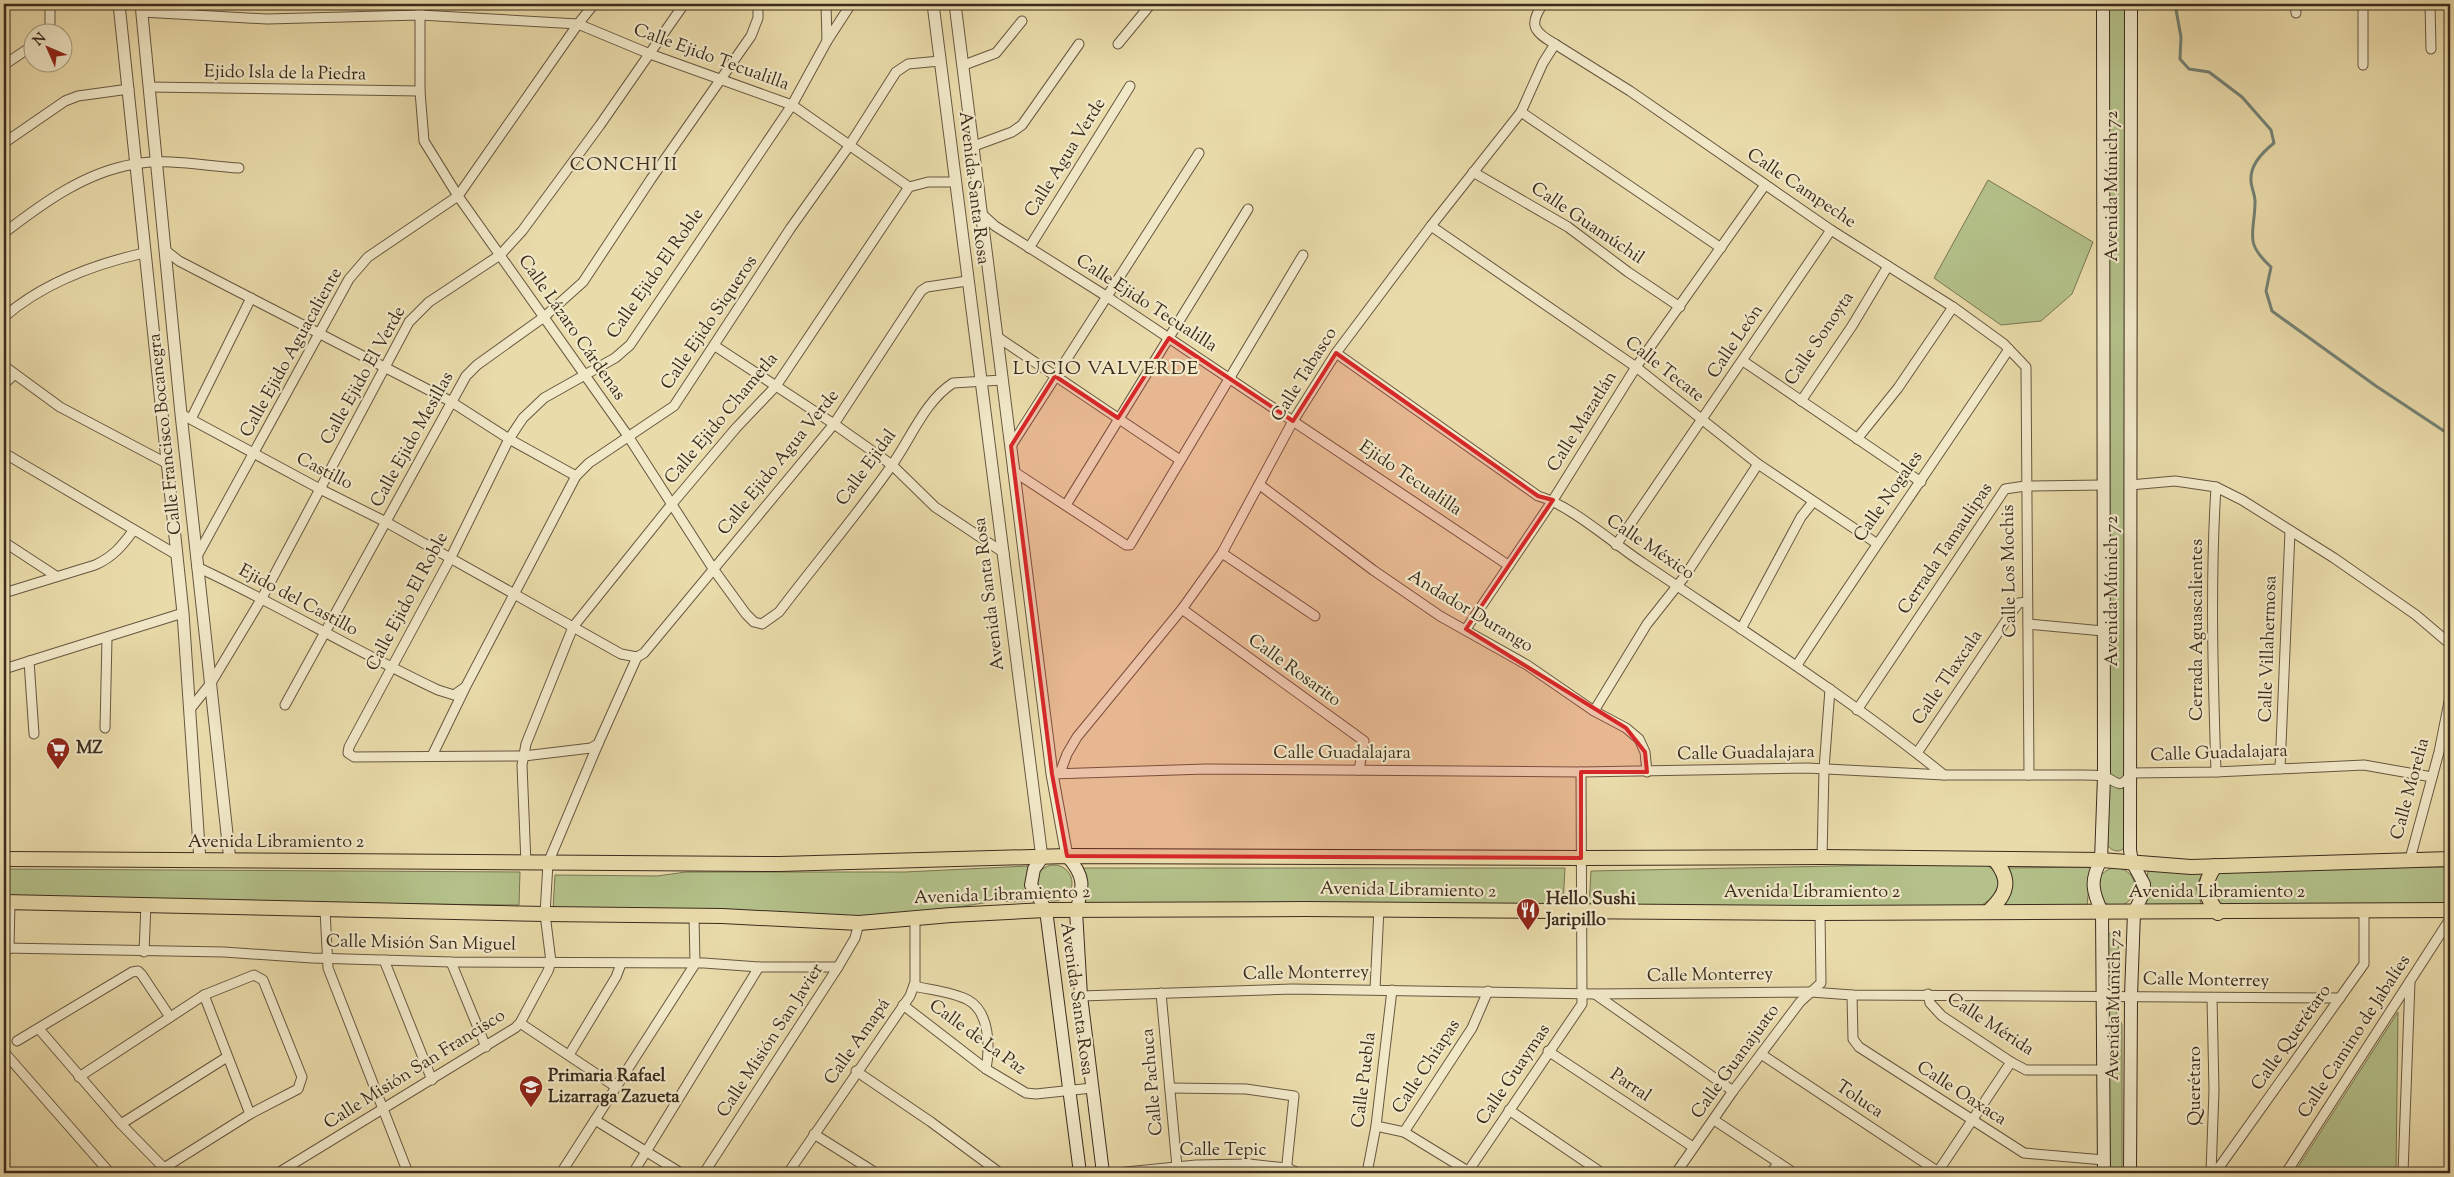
<svg xmlns="http://www.w3.org/2000/svg" width="2454" height="1177" font-family="'Sorts Mill Goudy',serif">
<style>
.green{fill:#b4c18a;stroke:#787654}
.lines{fill:none;stroke-linecap:round;stroke-linejoin:round}
.stream{stroke:#738175;stroke-width:3}
.minor-casing{stroke:#675740;stroke-width:11}
.tertiary-casing{stroke:#675740;stroke-width:13}
.secondary-casing{stroke:#3b2b1d;stroke-width:14}
.primary-casing{stroke:#3b2b1d;stroke-width:16}
.minor{stroke:#f1e8c8;stroke-width:9}
.tertiary{stroke:#f1e8c8;stroke-width:11}
.secondary{stroke:#f1e8c8;stroke-width:12}
.primary{stroke:#eadbaa;stroke-width:14}
.marked{fill:#d62828;fill-opacity:0.2;stroke:#d62828;stroke-width:4;stroke-linejoin:round}
.labels{text-anchor:middle;dominant-baseline:central;stroke-width:4.5;stroke-linejoin:round;paint-order:stroke}
.street-label{font-size:18px;fill:#3b2b1d;stroke:#f1e8c8}
.poi-label{font-size:18px;font-weight:bold;fill:#3b2b1d;stroke:#f1e8c8;text-anchor:start}
.neighbourhood-label{font-size:19px;letter-spacing:1px;fill:#3b2b1d;stroke:#f1e8c8}
</style>
<rect width="100%" height="100%" fill="#eadbaa"/>
<filter id="stains"><feTurbulence type="fractalNoise" baseFrequency=".004" numOctaves="4"/><feColorMatrix values="0 0 0 0 .2 0 0 0 0 .09 0 0 0 0 .02 0 0 0 .5 -.17"/></filter>
<radialGradient id="worn" r=".72"><stop offset=".6" stop-color="#630" stop-opacity="0"/><stop offset="1" stop-color="#630" stop-opacity=".3"/></radialGradient>
<!-- green -->
<g class="green">
<path d="M 2109,4 L 2126,4 L 2124,848 C 2118,854 2111,850 2107,845 Z"/>
<path d="M 1988,180 L 2093,242 L 2072,294 L 2041,321 L 2001,325 L 1934,278 Z"/>
<path d="M 1983,863 C 2009,876 2000,896 1978,907 L 1589,908 L 1591,871 Z"/>
<circle cx="1054" cy="883" r="18"/>
<path d="M 1028,866 L 1034,899 C 1020,904 1003,900 989,902 C 846,928 698,914 553,910 L 555,875 L 657,876 L 686,872 L 905,872 Z"/>
<path d="M 2091,867 L 2087,906 L 2006,905 L 2009,868 Z"/>
<path d="M 2417,867 L 2450,867 L 2450,908 L 2228,911 L 2213,899 L 2210,877 L 2219,872 Z"/>
<circle cx="2116" cy="887" r="19"/>
<path d="M 1081,868 L 1565,868 L 1563,904 L 1452,907 L 1084,904 Z"/>
<path d="M 4,869 L 520,872 L 519,905 L 4,900 Z"/>
<path d="M 2148,870 L 2203,872 L 2196,887 L 2203,910 L 2144,907 Z"/>
<path d="M 2112,932 L 2119,936 L 2116,1011 L 2122,1025 L 2122,1173 L 2106,1173 L 2105,937 Z"/>
<path d="M 2398,1012 L 2396,1173 L 2296,1170 Z"/>
</g>
<g class="lines">
<!-- stream -->
<path class="stream" d="M 2175,4 L 2181,37 L 2180,59 L 2189,69 L 2209,72 L 2242,97 L 2271,130 L 2274,143 C 2264,151 2251,164 2251,178 C 2250,186 2256,195 2255,204 C 2254,236 2244,242 2271,267 L 2266,291 L 2272,311 L 2376,386 L 2450,435"/>
<!-- minor casing -->
<g class="minor-casing">
<g id="minor">
<path d="M 50,4 L 50,32"/>
<path d="M 420,4 L 420,91 L 424,141 L 458,196 L 628,436 L 714,570 L 746,614 L 754,622 L 762,624 L 779,612 C 816,563 857,515 892,465 C 911,438 925,401 953,383 L 1002,380"/>
<path d="M 826,4 L 827,41"/>
<path d="M 2295,4 L 2296,13"/>
<path d="M 2430,4 L 2431,49"/>
<path d="M 142,12 L 267,19 L 420,15 L 578,24 L 650,54 L 792,105 L 909,187"/>
<path d="M 1118,44 L 1151,4"/>
<path d="M 1555,44 L 1630,91 L 1831,230 L 1953,307 L 2004,344 L 2026,367 L 2029,775"/>
<path d="M 4,65 L 32,46"/>
<path d="M 964,65 L 996,53 L 1022,21"/>
<path d="M 2363,65 L 2363,4"/>
<path d="M 149,87 L 420,91"/>
<path d="M 1521,112 L 1721,248"/>
<path d="M 4,143 L 65,101 L 78,96 L 129,89"/>
<path d="M 974,146 L 1012,132 L 1022,125 L 1079,44"/>
<path d="M 1473,172 L 1568,227 L 1628,272 L 1680,307"/>
<path d="M 982,214 L 995,226 L 1106,296 L 1508,565"/>
<path d="M 1431,226 L 1636,367 L 1758,464 L 1876,543"/>
<path d="M 4,233 C 43,203 85,172 135,164 C 168,158 205,166 239,168"/>
<path d="M 1029,248 L 1130,86"/>
<path d="M 165,250 L 179,261 L 450,401 L 509,439 L 576,476"/>
<path d="M 4,317 C 42,284 95,264 144,253"/>
<path d="M 999,338 L 1180,460"/>
<path d="M 715,346 L 834,424 L 892,465 L 935,507 L 1004,553"/>
<path d="M 1336,353 L 1538,496 C 1569,504 1614,544 1643,563 C 1745,632 1848,697 1944,775"/>
<path d="M 1743,361 L 1921,482"/>
<path d="M 4,366 L 60,407 L 168,464"/>
<path d="M 4,384 L 14,375"/>
<path d="M 1801,401 L 1852,326 L 1888,266"/>
<path d="M 181,414 L 320,489 L 386,522 L 621,654 L 637,657 L 644,653 L 834,424 L 921,291 L 927,287 L 967,281"/>
<path d="M 191,419 L 251,298"/>
<path d="M 1857,439 L 1898,388 L 1953,307"/>
<path d="M 1011,446 L 1199,153"/>
<path d="M 4,453 L 177,555"/>
<path d="M 1013,471 L 1126,545 L 1130,545 L 1303,255"/>
<path d="M 1260,485 L 1373,570 L 1440,616 L 1527,665 L 1594,711 L 1626,728 L 1639,739 L 1645,752 L 1647,772"/>
<path d="M 2130,485 L 2175,481 L 2216,487 L 2242,500 L 2334,558 L 2416,615 L 2450,644"/>
<path d="M 1066,505 L 1248,209"/>
<path d="M 4,542 L 56,576"/>
<path d="M 1616,545 L 1831,230"/>
<path d="M 1222,553 L 1315,616"/>
<path d="M 196,558 L 349,279 L 368,257 L 458,196 L 578,24 L 594,4"/>
<path d="M 197,567 C 279,605 357,652 438,690 L 454,695 L 464,688"/>
<path d="M 4,593 L 95,565 C 113,557 122,546 133,531"/>
<path d="M 1182,609 L 1364,741 L 1359,770"/>
<path d="M 2028,624 L 2103,631"/>
<path d="M 1466,629 L 1553,500 L 1636,367 L 1765,185"/>
<path d="M 1741,629 L 1801,517 L 1813,502"/>
<path d="M 637,657 L 598,744 L 591,748 L 524,756 L 354,757 L 348,753 L 349,747 L 450,559 L 509,439 L 523,418 L 544,398 L 615,358 L 630,345 L 792,105 L 827,41 L 851,4"/>
<path d="M 29,661 L 34,734"/>
<path d="M 1797,665 C 1866,559 1939,455 2009,349"/>
<path d="M 4,669 L 183,613"/>
<path d="M 285,705 L 466,376 L 477,365 L 544,317 L 583,282 L 651,179 L 751,36 L 758,18 L 758,4"/>
<path d="M 191,708 L 211,683 L 262,598 L 409,322 L 429,302 L 500,255 L 522,231 L 600,125 L 684,4"/>
<path d="M 1857,710 L 2005,489 L 2025,486 L 2103,485"/>
<path d="M 1594,711 L 1647,624 L 1685,576 L 1758,464"/>
<path d="M 105,728 L 107,638"/>
<path d="M 1917,753 L 2014,609 L 2019,603 L 2027,602"/>
<path d="M 432,756 L 465,688 L 576,476 L 589,463 L 674,406 L 790,229 L 849,146 L 896,72 L 908,64 L 940,61"/>
<path d="M 2280,769 L 2290,531"/>
<path d="M 2216,772 C 2213,677 2210,582 2216,487"/>
<path d="M 1060,773 L 1067,754 L 1077,737 L 1182,609 L 1222,553 L 1293,421 L 1336,353 L 1431,226 L 1521,112 L 1543,63 L 1555,44 C 1534,32 1528,25 1543,4"/>
<path d="M 1052,774 L 1206,769 L 1581,772 L 1807,768 L 1944,775 L 2082,775 C 2088,775 2096,775 2102,776 C 2116,779 2119,793 2131,773 L 2216,772 L 2364,765 L 2432,777"/>
<path d="M 1822,857 L 1824,769 L 1830,689"/>
<path d="M 2410,859 L 2439,752 L 2450,697"/>
<path d="M 526,864 L 522,765 L 526,744 L 573,627 L 671,505 L 736,428 L 776,386 L 909,187 L 928,182 L 955,182"/>
<path d="M 325,910 L 328,968 L 408,1173"/>
<path d="M 4,948 L 224,952 L 312,958 L 451,962 L 704,963 L 759,967 L 838,967"/>
<path d="M 9,949 L 10,902"/>
<path d="M 144,952 L 146,904"/>
<path d="M 384,960 L 432,1080"/>
<path d="M 451,962 L 486,1047"/>
<path d="M 914,986 C 931,990 953,992 968,1000 C 990,1012 990,1048 986,1069"/>
<path d="M 1375,989 L 1379,909"/>
<path d="M 1161,993 L 1177,1167"/>
<path d="M 1595,994 L 1733,1091"/>
<path d="M 1928,994 L 1930,1003 L 1942,1016 L 2011,1062 L 2026,1070 L 2104,1070"/>
<path d="M 204,995 L 250,1114"/>
<path d="M 1852,995 L 1853,1039 L 1859,1047 L 2024,1153 L 2104,1160"/>
<path d="M 1081,996 L 1292,989 L 1595,994 L 1811,992 L 1852,995 L 2340,998"/>
<path d="M 903,1005 L 986,1069 L 1026,1093 L 1036,1094 L 1092,1088"/>
<path d="M 520,1023 L 616,1087"/>
<path d="M 39,1029 L 121,1124 L 164,1168"/>
<path d="M 17,1041 L 132,972 L 138,971 L 142,975 L 170,1017"/>
<path d="M 1548,1051 L 1693,1147"/>
<path d="M 4,1052 L 110,1173"/>
<path d="M 1761,1054 L 1940,1173"/>
<path d="M 569,1055 L 616,977 L 621,964"/>
<path d="M 856,1071 L 931,1122 L 1000,1173"/>
<path d="M 79,1077 L 204,995 L 254,975 L 263,980 L 302,1077 L 298,1089 L 250,1114 L 156,1173"/>
<path d="M 1170,1088 L 1246,1089 L 1294,1096 L 1286,1173"/>
<path d="M 1509,1110 L 1602,1173"/>
<path d="M 595,1120 L 681,1173"/>
<path d="M 1714,1120 L 1794,1173"/>
<path d="M 121,1124 L 227,1057"/>
<path d="M 1376,1126 L 1404,1132 L 1472,1028 L 1488,991"/>
<path d="M 1404,1132 L 1471,1173"/>
<path d="M 814,1134 L 876,1173"/>
<path d="M 278,1173 L 515,1028 L 520,1023 L 548,971 L 551,962 L 545,914 L 548,863 L 598,744"/>
<path d="M 561,1173 L 695,964 L 694,915"/>
<path d="M 633,1173 L 759,967"/>
<path d="M 704,1173 L 838,967 L 855,938 L 859,923"/>
<path d="M 788,1173 L 910,996 L 915,982 L 915,917"/>
<path d="M 1116,1173 L 1196,1165 L 1249,1164 L 1287,1168 L 1299,1173"/>
<path d="M 1367,1173 L 1376,1126 L 1392,990"/>
<path d="M 1467,1173 L 1582,1004 L 1581,772"/>
<path d="M 1676,1173 L 1733,1091 L 1800,1002 L 1821,983 L 1820,913"/>
<path d="M 1771,1173 L 1778,1163"/>
<path d="M 1937,1173 L 2011,1062"/>
<path d="M 2211,1173 L 2214,1090 L 2212,998"/>
<path d="M 2215,1173 L 2364,964 L 2364,911"/>
<path d="M 2286,1173 L 2450,919"/>
<path d="M 2403,1173 L 2410,981"/>
</g>
</g>
<!-- tertiary casing -->
<g class="tertiary-casing">
<g id="tertiary">
<path d="M 119,4 L 183,613 L 200,861"/>
<path d="M 141,4 L 181,414 L 230,861"/>
<path d="M 933,4 L 1042,858"/>
<path d="M 955,4 L 1052,774 L 1067,856"/>
</g>
</g>
<!-- secondary casing -->
<g class="secondary-casing">
<g id="secondary">
<path d="M 2103,4 L 2104,776 L 2101,860 C 2090,880 2092,891 2102,912 L 2104,1173"/>
<path d="M 1067,856 C 1085,876 1084,886 1076,911 L 1081,996 L 1103,1173"/>
<path d="M 1042,858 L 1034,869 L 1031,885 L 1046,910 L 1080,1173"/>
<path d="M 2130,1173 L 2131,996 L 2134,912 L 2144,892 L 2144,884 L 2132,862 L 2130,850 L 2131,4"/>
</g>
</g>
<!-- primary casing -->
<g class="primary-casing">
<g id="primary">
<path d="M 4,859 L 780,864 L 1067,856 L 1581,858 L 1822,857 L 2101,860 L 2191,867 L 2450,859"/>
<path d="M 2215,866 C 2201,888 2204,893 2218,913"/>
<path d="M 4,902 L 545,914 L 722,916 L 859,923 L 951,915 L 1046,910 L 1305,909 L 1820,913 L 2450,910"/>
<path d="M 1990,910 C 2008,893 2011,880 1995,860"/>
</g>
</g>
<!-- minor -->
<use href="#minor" class="minor"/>
<!-- tertiary -->
<use href="#tertiary" class="tertiary"/>
<!-- secondary -->
<use href="#secondary" class="secondary"/>
<!-- primary -->
<use href="#primary" class="primary"/>
</g>
<!-- marked area -->
<path class="marked" d="M 1169,338 L 1293,421 L 1336,353 L 1538,496 L 1553,500 L 1466,629 L 1626,728 L 1645,752 L 1647,772 L 1581,772 L 1581,858 L 1067,856 L 1052,774 L 1011,446 L 1055,376 L 1118,418 Z"/>
<!-- icons -->
<defs>
<g id="supermarket-pin" transform="scale(1.25)"><path d="M0 17L-7.5 6A9.5 9.5 0 1 1 7.5 6Z" fill="#8f2418" stroke="#f1e8c8"/><path d="M-6-5.5h2.5l.6 2H6L4.5 2H-2.5L-4.4-4H-6ZM-1.5 3.2a1.3 1.3 0 1 0 .1 0ZM3 3.2a1.3 1.3 0 1 0 .1 0Z" fill="#fff"/></g>
<g id="restaurant-pin" transform="scale(1.25)"><path d="M0 17L-7.5 6A9.5 9.5 0 1 1 7.5 6Z" fill="#8f2418" stroke="#f1e8c8"/><path d="M-5-6h1v4h1v-4h1v4h1v-4h1v5L-1.5 .5V6h-2V.5L-5-1ZM5-6V6H3V1.5H1.5Q1.5-4 5-6Z" fill="#fff"/></g>
<g id="school-pin" transform="scale(1.25)"><path d="M0 17L-7.5 6A9.5 9.5 0 1 1 7.5 6Z" fill="#8f2418" stroke="#f1e8c8"/><path d="M0-5L7-2L0 1L-7-2ZM-4 1L0 2.5L4 1V4Q0 6-4 4Z" fill="#fff"/></g>
</defs>
<g fill-rule="evenodd">
<use href="#supermarket-pin" x="58" y="749"/>
<use href="#restaurant-pin" x="1528" y="910"/>
<use href="#school-pin" x="531" y="1087"/>
</g>
<g class="labels">
<!-- street labels -->
<g class="street-label">
<text transform="translate(711 58) rotate(20)">Calle Ejido Tecualilla</text>
<text transform="translate(285 74) rotate(1)">Ejido Isla de la Piedra</text>
<text transform="translate(1066 158) rotate(-58)">Calle Agua Verde</text>
<text transform="translate(2113 186) rotate(-90)">Avenida Múnich 72</text>
<text transform="translate(973 188) rotate(83)">Avenida Santa Rosa</text>
<text transform="translate(1801 189) rotate(34)">Calle Campeche</text>
<text transform="translate(1587 224) rotate(34)">Calle Guamúchil</text>
<text transform="translate(656 274) rotate(-55)">Calle Ejido El Roble</text>
<text transform="translate(1146 304) rotate(33)">Calle Ejido Tecualilla</text>
<text transform="translate(710 323) rotate(-56)">Calle Ejido Siqueros</text>
<text transform="translate(571 328) rotate(55)">Calle Lázaro Cárdenas</text>
<text transform="translate(1820 339) rotate(-56)">Calle Sonoyta</text>
<text transform="translate(1736 342) rotate(-56)">Calle León</text>
<text transform="translate(292 353) rotate(-61)">Calle Ejido Aguacaliente</text>
<text transform="translate(1664 370) rotate(38)">Calle Tecate</text>
<text transform="translate(1305 375) rotate(-58)">Calle Tabasco</text>
<text transform="translate(364 376) rotate(-61)">Calle Ejido El Verde</text>
<text transform="translate(722 419) rotate(-50)">Calle Ejido Chametla</text>
<text transform="translate(1583 422) rotate(-58)">Calle Mazatlán</text>
<text transform="translate(166 434) rotate(-96)">Calle Francisco Bocanegra</text>
<text transform="translate(413 440) rotate(-61)">Calle Ejido Mesillas</text>
<text transform="translate(779 463) rotate(-51)">Calle Ejido Agua Verde</text>
<text transform="translate(867 468) rotate(-54)">Calle Ejidal</text>
<text transform="translate(324 472) rotate(27)">Castillo</text>
<text transform="translate(1410 479) rotate(34)">Ejido Tecualilla</text>
<text transform="translate(1889 497) rotate(-55)">Calle Nogales</text>
<text transform="translate(1650 548) rotate(34)">Calle México</text>
<text transform="translate(1946 549) rotate(-56)">Cerrada Tamaulipas</text>
<text transform="translate(2010 571) rotate(-91)">Calle Los Mochis</text>
<text transform="translate(2113 591) rotate(-90)">Avenida Múnich 72</text>
<text transform="translate(990 594) rotate(-97)">Avenida Santa Rosa</text>
<text transform="translate(298 601) rotate(28)">Ejido del Castillo</text>
<text transform="translate(408 602) rotate(-62)">Calle Ejido El Roble</text>
<text transform="translate(1470 612) rotate(31)">Andador Durango</text>
<text transform="translate(2198 630) rotate(-90)">Cerrada Aguascalientes</text>
<text transform="translate(2269 649) rotate(-88)">Calle Villahermosa</text>
<text transform="translate(1294 671) rotate(36)">Calle Rosarito</text>
<text transform="translate(1948 678) rotate(-56)">Calle Tlaxcala</text>
<text x="1342" y="754">Calle Guadalajara</text>
<text transform="translate(1746 754) rotate(-1)">Calle Guadalajara</text>
<text transform="translate(2219 754) rotate(-2)">Calle Guadalajara</text>
<text transform="translate(2411 789) rotate(-75)">Calle Morelia</text>
<text x="276" y="843">Avenida Libramiento 2</text>
<text transform="translate(1408 891) rotate(1)">Avenida Libramiento 2</text>
<text x="1812" y="893">Avenida Libramiento 2</text>
<text x="2217" y="893">Avenida Libramiento 2</text>
<text transform="translate(1002 896) rotate(-2)">Avenida Libramiento 2</text>
<text transform="translate(421 944) rotate(1)">Calle Misión San Miguel</text>
<text transform="translate(1306 974) rotate(-1)">Calle Monterrey</text>
<text transform="translate(1710 976) rotate(-1)">Calle Monterrey</text>
<text transform="translate(2206 981) rotate(1)">Calle Monterrey</text>
<text transform="translate(1076 999) rotate(82)">Avenida Santa Rosa</text>
<text transform="translate(2115 1005) rotate(-89)">Avenida Múnich 72</text>
<text transform="translate(1990 1025) rotate(33)">Calle Mérida</text>
<text transform="translate(2355 1037) rotate(-57)">Calle Camino de Jabalíes</text>
<text transform="translate(977 1038) rotate(36)">Calle de La Paz</text>
<text transform="translate(2292 1038) rotate(-55)">Calle Querétaro</text>
<text transform="translate(771 1041) rotate(-57)">Calle Misión San Javier</text>
<text transform="translate(858 1042) rotate(-55)">Calle Amapá</text>
<text transform="translate(1736 1062) rotate(-54)">Calle Guanajuato</text>
<text transform="translate(1427 1067) rotate(-57)">Calle Chiapas</text>
<text transform="translate(415 1070) rotate(-32)">Calle Misión San Francisco</text>
<text transform="translate(1514 1075) rotate(-56)">Calle Guaymas</text>
<text transform="translate(1365 1080) rotate(-83)">Calle Puebla</text>
<text transform="translate(1153 1082) rotate(-95)">Calle Pachuca</text>
<text transform="translate(1630 1086) rotate(34)">Parral</text>
<text transform="translate(2196 1086) rotate(-90)">Querétaro</text>
<text transform="translate(1961 1094) rotate(33)">Calle Oaxaca</text>
<text transform="translate(1859 1100) rotate(34)">Toluca</text>
<text x="1223" y="1151">Calle Tepic</text>
</g>
<!-- poi labels -->
<g class="poi-label">
<text x="76" y="749">MZ</text>
<text x="1546" y="900">Hello Sushi<tspan x="1546" dy="21">Jaripillo</tspan></text>
<text x="548" y="1077">Primaria Rafael<tspan x="548" dy="21">Lizarraga Zazueta</tspan></text>
</g>
<!-- neighbourhood labels -->
<g class="neighbourhood-label">
<text x="624" y="165">CONCHI II</text>
<text x="1106" y="369">LUCIO VALVERDE</text>
</g>
</g>
<!-- margin -->
<rect width="2454" height="1177" fill="none" stroke="#eadbaa" stroke-width="20"/>
<rect x="5" y="5" width="2444" height="1167" fill="none" stroke="#3b2b1d" stroke-width="2.5"/>
<rect x="10" y="10" width="2434" height="1157" fill="none" stroke="#3b2b1d"/>
<!-- north arrow -->
<g transform="translate(48 48) rotate(315)"><circle r="24" fill="#f1e8c8" stroke="#a89c84"/>
<path d="M0-4L9 19L0 12L-9 19Z" fill="#8f2418"/>
<text y="-8" font-size="14" font-weight="bold" text-anchor="middle" fill="#3b2b1d">N</text>
</g>
<rect width="100%" height="100%" filter="url(#stains)"/>
<rect width="100%" height="100%" fill="url(#worn)"/>
</svg>
